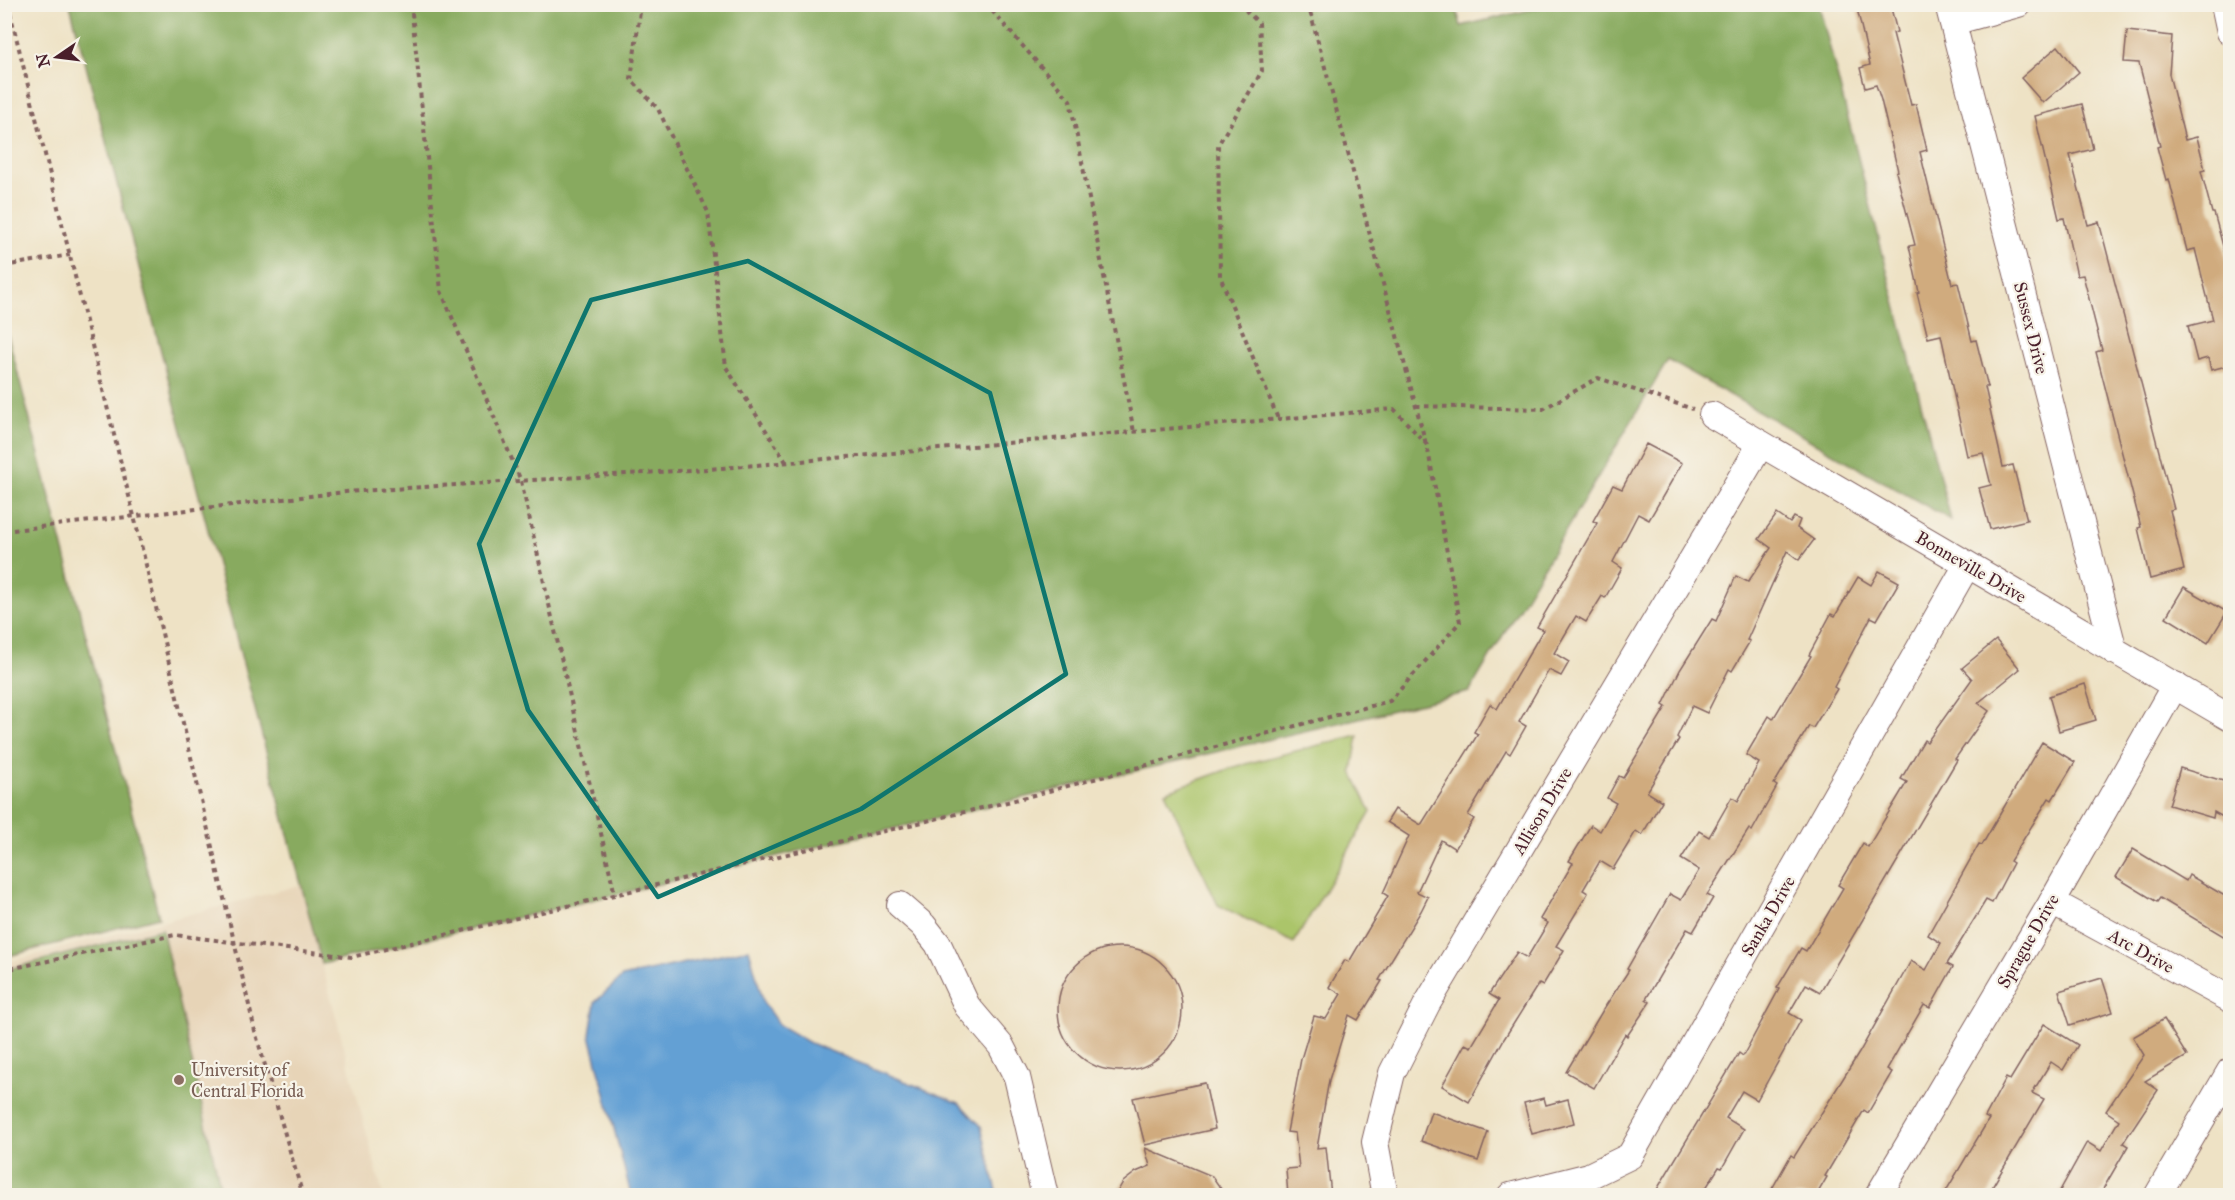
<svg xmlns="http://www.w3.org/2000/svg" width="2235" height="1200" font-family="'IM FELL Great Primer',serif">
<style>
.built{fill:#e7d4b7}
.green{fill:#abc56a;stroke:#7a724a;stroke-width:1.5}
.forest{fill:#88aa5e;stroke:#696444;stroke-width:1.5}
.water{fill:#63a0d4;stroke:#566080;stroke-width:1.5}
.building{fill:#d0ab7e}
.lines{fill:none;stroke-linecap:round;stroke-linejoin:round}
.minor-casing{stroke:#836361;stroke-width:28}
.path{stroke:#836361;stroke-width:4;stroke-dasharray:4.5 4.5;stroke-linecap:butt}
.minor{stroke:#fff;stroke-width:26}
.marked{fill:none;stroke:#0f766e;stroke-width:4.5;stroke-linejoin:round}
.education-dot{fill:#8d6e63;stroke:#f7f3e8;stroke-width:2}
.labels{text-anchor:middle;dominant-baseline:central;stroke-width:4.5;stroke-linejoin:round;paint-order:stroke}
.street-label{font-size:18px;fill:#4a1f2b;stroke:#f7f3e8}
.education-label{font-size:18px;fill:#785e54;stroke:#f7f3e8;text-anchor:start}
</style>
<rect width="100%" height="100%" fill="#f7f3e8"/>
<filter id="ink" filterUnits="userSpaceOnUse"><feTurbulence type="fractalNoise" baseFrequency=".0167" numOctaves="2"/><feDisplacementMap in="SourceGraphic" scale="12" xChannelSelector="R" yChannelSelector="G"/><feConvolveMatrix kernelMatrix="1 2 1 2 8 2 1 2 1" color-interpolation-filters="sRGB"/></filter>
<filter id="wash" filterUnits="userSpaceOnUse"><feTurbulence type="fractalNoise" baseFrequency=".008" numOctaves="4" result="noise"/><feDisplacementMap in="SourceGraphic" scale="24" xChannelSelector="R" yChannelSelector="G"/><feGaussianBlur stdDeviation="1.35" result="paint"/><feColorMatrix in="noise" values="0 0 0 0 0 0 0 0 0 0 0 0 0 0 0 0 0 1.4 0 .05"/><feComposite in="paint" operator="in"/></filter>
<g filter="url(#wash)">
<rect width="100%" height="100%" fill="#eee2c5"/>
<!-- built -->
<path class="built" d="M 301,885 L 383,1195 L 5,1196 L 5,963 Z"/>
<!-- green -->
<path class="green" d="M 1358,735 L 1352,772 L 1371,812 L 1294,943 L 1218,905 L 1165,792 L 1234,767 Z"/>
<!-- forest -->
<g class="forest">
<path d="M 1455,4 L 1461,26 L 1550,5 L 1819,5 L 1951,520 L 1668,360 L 1469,692 L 322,964 L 70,5 Z"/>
<path d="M 5,324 L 159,917 L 5,957 L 4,957 Z"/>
<path d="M 162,929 L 222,1195 L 5,1195 L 5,970 Z"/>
</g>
<!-- water -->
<path class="water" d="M 749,949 L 764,1004 L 779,1025 L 810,1043 L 959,1103 L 981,1126 L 998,1195 L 631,1195 L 590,1035 L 595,1002 L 622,977 Z"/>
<g id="blocks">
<!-- building -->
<g class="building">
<path d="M 1856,4 L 1890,4 L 1897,32 L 1893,33 L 1911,105 L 1916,104 L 1927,150 L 1920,152 L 1952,284 L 1958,283 L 1972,341 L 1976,340 L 1988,387 L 1985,387 L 2003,467 L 2013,465 L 2027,520 L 1990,529 L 1979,488 L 1991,485 L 1983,453 L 1967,456 L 1941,335 L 1928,338 L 1917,293 L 1919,292 L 1909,246 L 1915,245 L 1896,172 L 1898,171 L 1881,100 L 1876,85 L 1865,88 L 1860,68 L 1870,65 Z"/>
<path d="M 2127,31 L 2172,36 L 2169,74 L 2185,140 L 2197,137 L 2205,170 L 2201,171 L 2212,213 L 2214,213 L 2230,272 L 2230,365 L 2211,370 L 2208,358 L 2197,361 L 2188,326 L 2213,320 L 2195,249 L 2187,251 L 2169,179 L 2166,180 L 2157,147 L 2160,146 L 2139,63 L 2124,62 Z"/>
<path d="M 2058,46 L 2079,72 L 2043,103 L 2021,78 Z"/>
<path d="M 2082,104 L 2093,149 L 2070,155 L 2088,225 L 2099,222 L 2174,509 L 2170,510 L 2184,570 L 2150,579 L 2138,528 L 2141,527 L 2096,352 L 2102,350 L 2083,275 L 2077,276 L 2064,218 L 2059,219 L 2035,116 Z"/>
<path d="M 1646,444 L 1682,463 L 1649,520 L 1638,514 L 1613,562 L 1622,568 L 1605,598 L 1602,596 L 1586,622 L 1576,616 L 1554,653 L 1569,662 L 1561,676 L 1549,670 L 1519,722 L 1526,726 L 1510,754 L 1506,751 L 1468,815 L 1474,819 L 1455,849 L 1441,840 L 1417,892 L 1428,897 L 1421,911 L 1379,980 L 1382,981 L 1358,1020 L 1349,1015 L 1329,1080 L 1317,1148 L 1326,1147 L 1331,1195 L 1288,1196 L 1286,1169 L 1299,1168 L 1295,1133 L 1287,1132 L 1301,1059 L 1314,1016 L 1326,1019 L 1341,994 L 1329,987 L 1345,960 L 1349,962 L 1388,896 L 1383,893 L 1409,836 L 1387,822 L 1395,809 L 1421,825 L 1478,734 L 1474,732 L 1490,704 L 1497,709 L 1543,630 L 1537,627 L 1597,523 L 1593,521 L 1613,485 L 1622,489 Z"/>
<path d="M 1777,514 L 1790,523 L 1794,517 L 1800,520 L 1797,528 L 1814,540 L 1799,560 L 1787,551 L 1747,640 L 1750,641 L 1732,671 L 1729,669 L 1707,713 L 1692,706 L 1677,737 L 1679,739 L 1647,792 L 1662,801 L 1642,835 L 1636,831 L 1613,869 L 1600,861 L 1583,890 L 1588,893 L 1556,946 L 1564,950 L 1543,985 L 1539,983 L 1504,1039 L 1469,1102 L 1442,1086 L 1465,1044 L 1471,1047 L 1499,1000 L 1489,994 L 1517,952 L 1527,958 L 1548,923 L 1540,919 L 1573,863 L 1569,861 L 1591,825 L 1600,831 L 1616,803 L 1607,798 L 1619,776 L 1623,778 L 1666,707 L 1663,705 L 1680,670 L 1712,619 L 1716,621 L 1736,576 L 1748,582 L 1771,548 L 1759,539 Z"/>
<path d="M 1879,571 L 1899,582 L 1877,620 L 1871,617 L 1834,687 L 1837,689 L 1813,728 L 1809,726 L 1774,784 L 1777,786 L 1752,831 L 1749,829 L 1707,895 L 1713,898 L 1693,932 L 1687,929 L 1646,999 L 1650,1002 L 1627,1036 L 1625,1034 L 1594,1088 L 1566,1072 L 1603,1010 L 1629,970 L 1627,969 L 1670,894 L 1681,900 L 1699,870 L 1681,859 L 1699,831 L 1709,837 L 1732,797 L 1738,801 L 1759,763 L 1746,755 L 1769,716 L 1773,719 L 1811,656 L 1809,655 L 1831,614 L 1835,616 L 1858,577 L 1871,585 Z"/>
<path d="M 2184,587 L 2227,612 L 2208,643 L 2166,617 Z"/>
<path d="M 1996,640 L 2020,669 L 1978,703 L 1989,711 L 1955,759 L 1957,760 L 1820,992 L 1806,984 L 1789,1013 L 1801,1020 L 1757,1100 L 1742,1091 L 1726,1118 L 1744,1129 L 1722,1168 L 1719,1167 L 1701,1196 L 1653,1196 L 1739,1053 L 1743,1056 L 1779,989 L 1777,988 L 1801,948 L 1806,951 L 1843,888 L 1838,885 L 1863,843 L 1868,847 L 1907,782 L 1901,779 L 1924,740 L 1927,742 L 1972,679 L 1962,668 Z"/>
<path d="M 2085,684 L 2096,720 L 2059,731 L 2049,696 Z"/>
<path d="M 2042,742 L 2075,762 L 2052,800 L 2049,798 L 2010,861 L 2013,863 L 1992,903 L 1986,900 L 1947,964 L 1953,967 L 1930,1008 L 1924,1005 L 1887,1069 L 1892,1072 L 1868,1113 L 1864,1110 L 1825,1176 L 1827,1177 L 1816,1196 L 1768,1196 L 1791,1155 L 1794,1157 L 1859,1053 L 1911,961 L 1926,970 L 1941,943 L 1928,935 L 1979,844 L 1982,845 Z"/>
<path d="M 2180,768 L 2230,783 L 2230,821 L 2214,812 L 2213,818 L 2169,805 Z"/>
<path d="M 2133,849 L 2186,881 L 2189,875 L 2230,899 L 2230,940 L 2160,898 L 2157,902 L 2116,877 Z"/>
<circle cx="1120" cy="1009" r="62"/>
<path d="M 2102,978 L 2113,1012 L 2070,1025 L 2059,991 Z"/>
<path d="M 2164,1019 L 2187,1056 L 2145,1081 L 2158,1090 L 2123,1143 L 2128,1146 L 2099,1196 L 2057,1196 L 2087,1142 L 2101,1151 L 2119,1120 L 2106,1111 L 2144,1055 L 2133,1037 Z"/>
<path d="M 2044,1024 L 2078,1045 L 2063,1070 L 2051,1062 L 2032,1093 L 2044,1099 L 1987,1196 L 1943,1196 L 1989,1119 L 1985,1117 L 2006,1078 L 2010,1080 Z"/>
<path d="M 1205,1083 L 1215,1129 L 1145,1145 L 1133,1098 Z"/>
<path d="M 1544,1098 L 1546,1105 L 1568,1099 L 1574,1123 L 1532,1134 L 1524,1103 Z"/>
<path d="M 1431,1112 L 1488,1132 L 1478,1161 L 1421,1141 Z"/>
<path d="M 1145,1148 L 1212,1176 L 1226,1196 L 1115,1196 L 1123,1182 L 1136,1172 L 1150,1166 Z"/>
</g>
</g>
</g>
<g filter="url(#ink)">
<use href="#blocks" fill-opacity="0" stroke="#836361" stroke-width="1.5"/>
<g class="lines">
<!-- minor casing -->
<g class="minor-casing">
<g id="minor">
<path d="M 1948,4 L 2114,651"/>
<path d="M 2224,4 L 2230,32"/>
<path d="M 1953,22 L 2018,4"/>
<path d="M 1712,415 L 2230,718"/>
<path d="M 2052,902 L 2230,999"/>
<path d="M 900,905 L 923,925 L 938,944 L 967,1006 L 1001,1046 L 1017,1077 L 1045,1196"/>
<path d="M 1385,1196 L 1375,1142 L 1392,1073 L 1427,1004 L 1761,444"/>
<path d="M 1510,1196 L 1589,1176 L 1630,1156 L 1967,565"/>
<path d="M 1878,1196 L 2052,902 L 2175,685"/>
<path d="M 2157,1196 L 2230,1071"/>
</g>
</g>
<!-- path -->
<g class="path">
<path d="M 8,4 L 147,569 L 255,1031 L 303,1196"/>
<path d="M 411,4 L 441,291 L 521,481 L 615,895"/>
<path d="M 641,4 L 631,79 L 658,109 L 708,212 L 726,367 L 786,462"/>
<path d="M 986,4 L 1070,100 L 1134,432"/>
<path d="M 1239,4 L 1259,23 L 1262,71 L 1218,145 L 1220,276 L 1278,419"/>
<path d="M 1308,4 L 1426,444"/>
<path d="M 4,266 L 70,255"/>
<path d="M 1416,406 L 1543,409 L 1598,378 L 1693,409"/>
<path d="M 4,531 L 345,492 L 722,468 L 1394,409 L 1427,445 L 1460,622 L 1390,701 L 1007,802 L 352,957 L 175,935 L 4,970"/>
<path d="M 313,1196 L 319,1193 L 328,1196"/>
</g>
<!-- minor -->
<use href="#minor" class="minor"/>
</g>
</g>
<!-- marked area -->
<path class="marked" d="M 748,261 L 990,393 L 1066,674 L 861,809 L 658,897 L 528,710 L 479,544 L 591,300 Z"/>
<!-- markers -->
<circle class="education-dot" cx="179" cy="1080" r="6"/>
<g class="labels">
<!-- street labels -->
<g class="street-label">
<text transform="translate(2031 328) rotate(76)">Sussex Drive</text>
<text transform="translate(1971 567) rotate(30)">Bonneville Drive</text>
<text transform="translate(1542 811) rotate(-59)">Allison Drive</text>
<text transform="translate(1768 916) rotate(-60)">Sanka Drive</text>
<text transform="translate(2028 941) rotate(-60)">Sprague Drive</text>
<text transform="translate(2141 951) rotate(29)">Arc Drive</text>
</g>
<!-- education labels -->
<g class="education-label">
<text x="191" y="1070">University of<tspan x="191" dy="21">Central Florida</tspan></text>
</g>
</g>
<!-- margin -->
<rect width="2235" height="1200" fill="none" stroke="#f7f3e8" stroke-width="24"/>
<!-- north arrow -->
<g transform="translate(57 57) rotate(256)" stroke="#f7f3e8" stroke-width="4.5" paint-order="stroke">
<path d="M0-4.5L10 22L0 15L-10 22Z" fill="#4a1f2b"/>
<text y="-9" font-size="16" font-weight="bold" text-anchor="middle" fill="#4a1f2b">N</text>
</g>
</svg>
